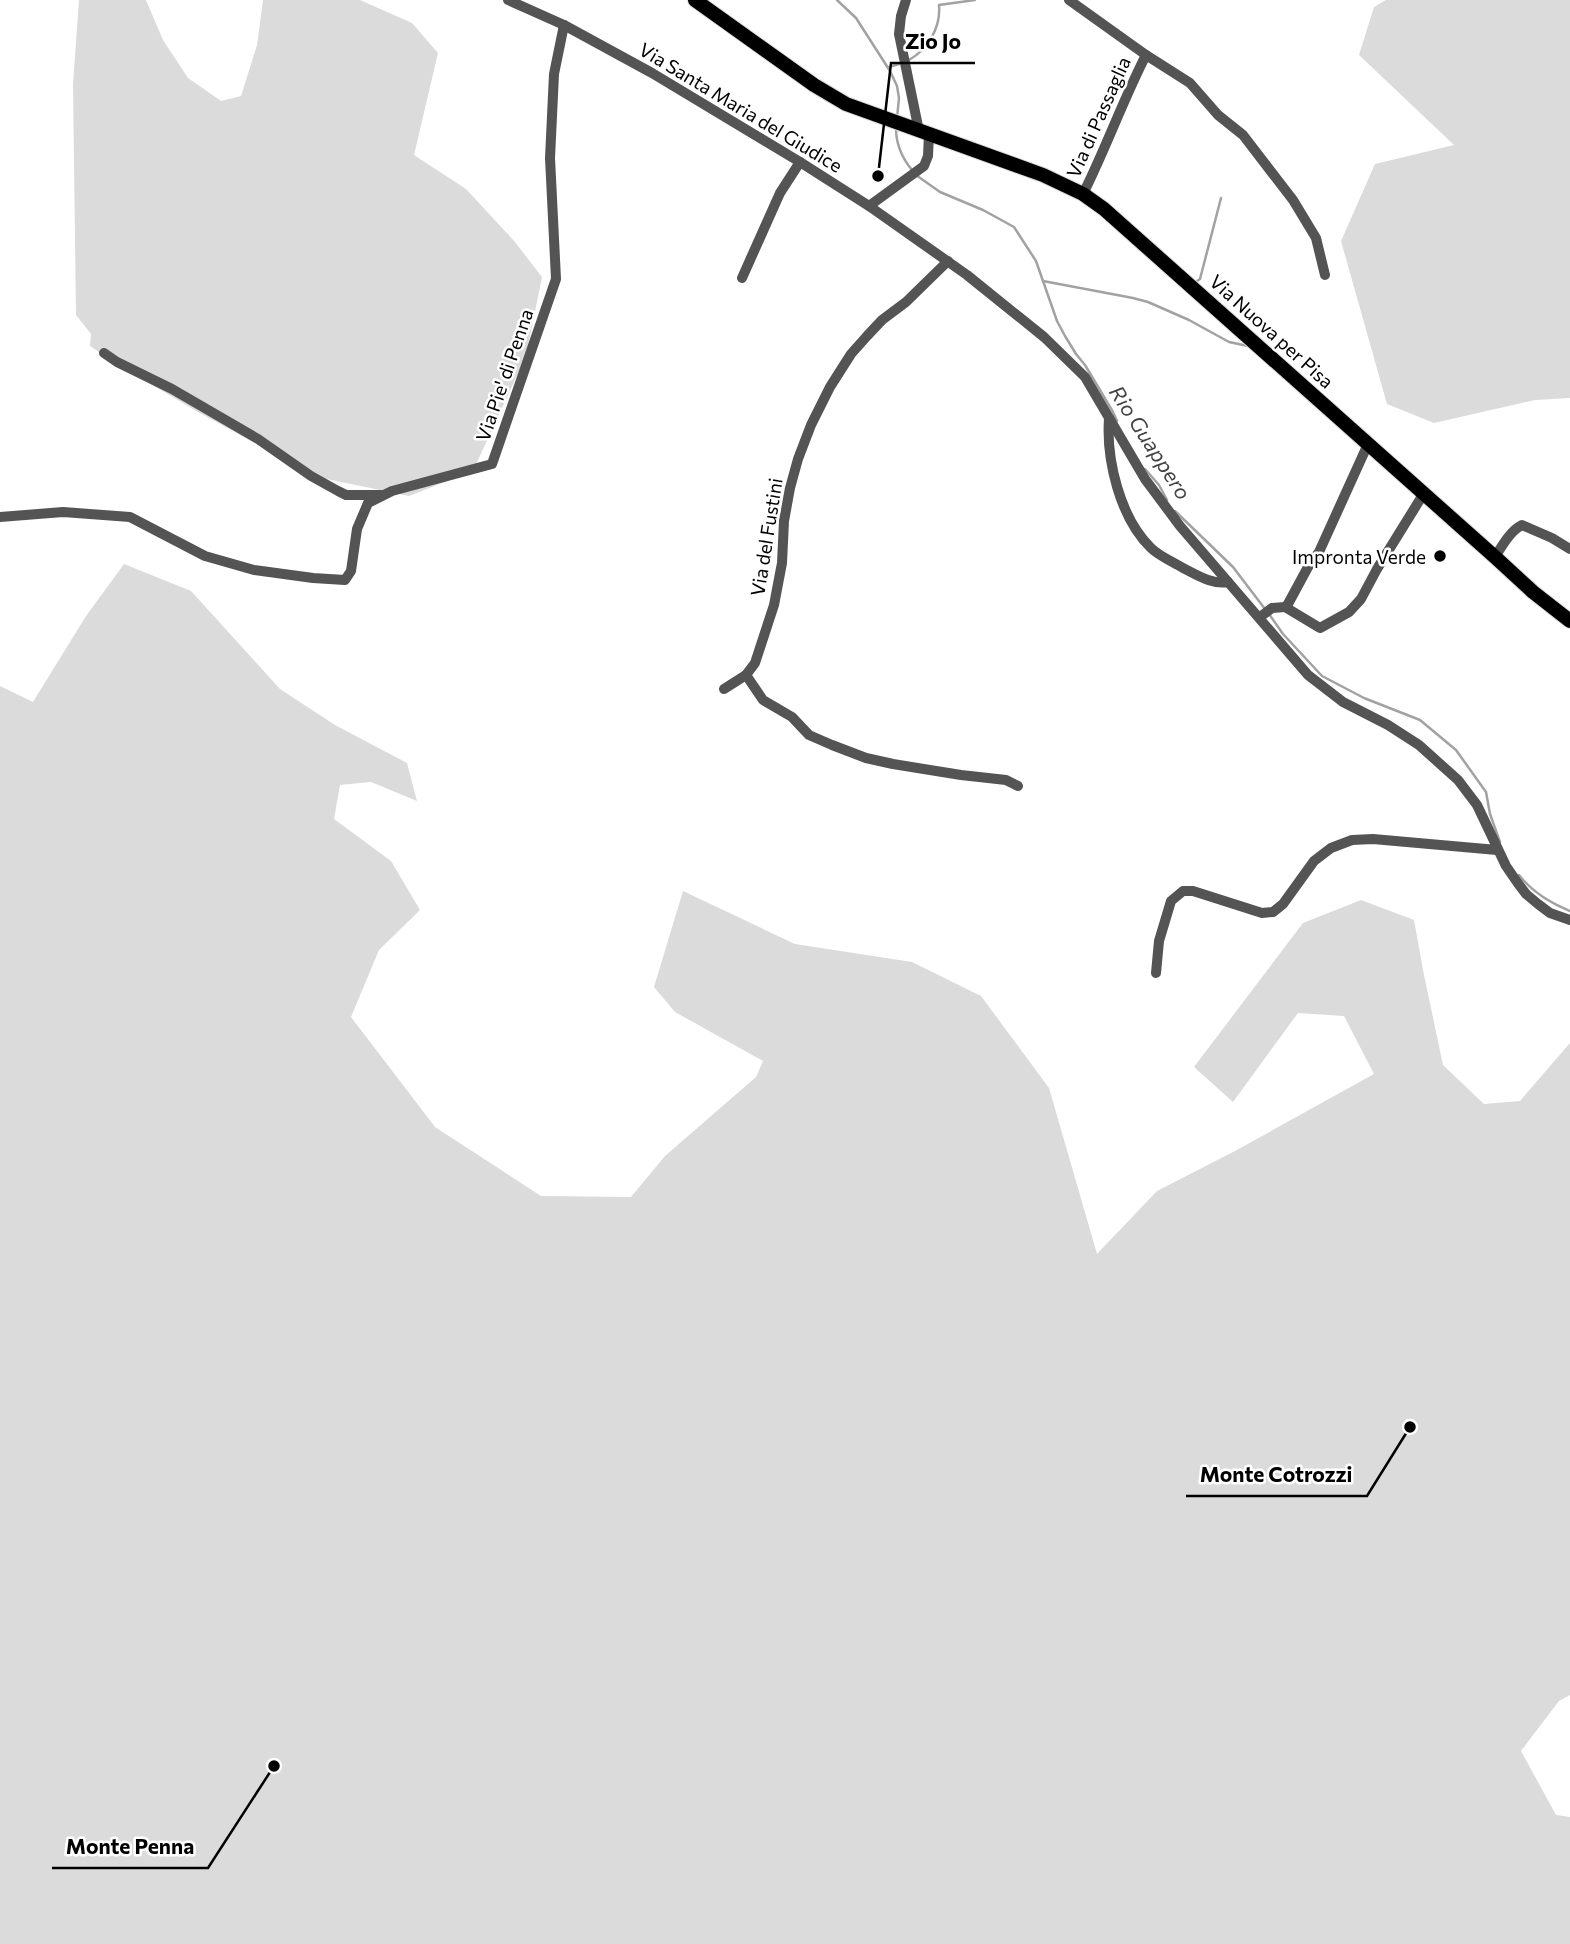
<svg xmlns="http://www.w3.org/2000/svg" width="1570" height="1944" font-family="Commissioner,sans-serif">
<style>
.green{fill:#dbdbdb}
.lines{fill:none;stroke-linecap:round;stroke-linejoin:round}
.stream{stroke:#a2a2a2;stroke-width:2.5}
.major-casing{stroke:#dbdbdb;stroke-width:16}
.minor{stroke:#545454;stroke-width:10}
.major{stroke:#000;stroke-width:14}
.poi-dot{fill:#000;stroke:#fff;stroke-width:2.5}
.labels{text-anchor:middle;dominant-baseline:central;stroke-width:5;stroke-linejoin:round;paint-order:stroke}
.street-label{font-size:19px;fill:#000;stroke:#fff}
.poi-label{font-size:19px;fill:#000;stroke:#fff;text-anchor:end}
.water-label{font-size:21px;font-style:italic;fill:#434343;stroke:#fff}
.leader{fill:none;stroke:#000;stroke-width:2.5}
.callout-dot{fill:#000;stroke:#fff;stroke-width:2.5}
.callout-label{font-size:21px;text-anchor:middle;font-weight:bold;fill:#000;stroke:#fff;stroke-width:5;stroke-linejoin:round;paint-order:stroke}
</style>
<rect width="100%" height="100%" fill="#fff"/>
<!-- green -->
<g class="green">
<path d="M 79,0 L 146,0 L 163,40 L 188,78 L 221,101 L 241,96 L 257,45 L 263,0 L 360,0 L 412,23 L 438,53 L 414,155 L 466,189 L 515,242 L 542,277 L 526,356 L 473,471 L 409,496 L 317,477 L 198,412 L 115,363 L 90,346 L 91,334 L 76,315 L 73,84 Z"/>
<path d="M 1386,0 L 1570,0 L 1570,398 L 1535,400 L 1434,423 L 1387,404 L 1341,241 L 1375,164 L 1454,145 L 1359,55 L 1374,7 Z"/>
<path d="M 124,564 L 191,591 L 280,689 L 335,725 L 407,763 L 417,801 L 371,782 L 340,785 L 334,819 L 391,861 L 420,910 L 379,950 L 351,1017 L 435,1127 L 541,1196 L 631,1197 L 665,1156 L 756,1077 L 763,1061 L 675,1012 L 654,987 L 683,891 L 795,944 L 912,962 L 981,996 L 1049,1088 L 1097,1254 L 1157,1191 L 1235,1151 L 1374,1074 L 1344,1016 L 1298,1013 L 1233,1102 L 1194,1067 L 1303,923 L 1361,900 L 1414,920 L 1424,975 L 1443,1065 L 1484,1104 L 1520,1101 L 1570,1043 L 1570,1695 L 1559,1701 L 1521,1751 L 1556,1815 L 1570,1817 L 1570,1944 L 0,1944 L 0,686 L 33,702 L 86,616 Z"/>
</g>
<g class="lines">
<!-- stream -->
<g class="stream">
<path d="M 837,0 L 856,18 L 890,71 L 897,86 L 899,98 L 897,118"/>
<path d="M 909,60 C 928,49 941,28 939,5 L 975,0"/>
<path d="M 889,67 L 899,64"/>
<path d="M 896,128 C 896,143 902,158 912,170"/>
<path d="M 916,175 L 940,192 L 983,210 L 1014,227 L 1036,261 L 1057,321 L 1065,336 L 1076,354 L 1085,365 L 1113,412 L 1117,421"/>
<path d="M 1043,281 L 1133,298 L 1148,302 L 1189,320 L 1229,342 L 1248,346"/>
<path d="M 1197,281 L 1200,279 L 1221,198"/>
<path d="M 1145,469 L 1159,485 L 1167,500"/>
<path d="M 1175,511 L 1233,567 L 1265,609"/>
<path d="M 1269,614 L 1283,634 L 1322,676 L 1364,698 L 1420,720 L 1456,750 L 1486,792 L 1490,814 L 1500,842"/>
<path d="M 1519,875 C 1532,892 1550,903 1570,911"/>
</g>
<!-- major casing -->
<g class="major-casing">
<path id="major" d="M 695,0 L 814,85 L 846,104 L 1043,175 L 1083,194 L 1104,209 L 1495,557 L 1533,592 L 1570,621"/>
</g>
<!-- minor -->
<g class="minor">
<path d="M 508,0 L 564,25 L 652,73 L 800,162 L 869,206 L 967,275 L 1044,337 L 1085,377 L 1145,479 L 1180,526 L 1308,675 L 1343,702 L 1388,725 L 1419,745 L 1458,780 L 1477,805 L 1506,866 L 1517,882 L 1526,894 L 1538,904 L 1550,913 L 1570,920"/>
<path d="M 906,0 L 901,16 L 899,34 L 919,131"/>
<path d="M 1069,0 L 1146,55 L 1190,83 L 1218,115 L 1243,135 L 1293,200 L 1316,238 L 1325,275"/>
<path d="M 1083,194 C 1106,148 1123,100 1146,55"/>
<path d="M 869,206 L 924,166 L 928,156 L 929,134"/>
<path d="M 742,278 L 780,193 L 800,162"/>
<path d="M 104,353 L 117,362 L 172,389 L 258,439 L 311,476 L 338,491 L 346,495 L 381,495"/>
<path d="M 1109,418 C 1106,460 1120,518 1151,548 C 1159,556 1173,562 1183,568 C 1197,575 1212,585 1228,582"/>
<path d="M 0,517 L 63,512 L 130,517 L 205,556 L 254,570 L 313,578 L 345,580 L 351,571 L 357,529 L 368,503 L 392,491 L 492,464 L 556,279 L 550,158 L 554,74 L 564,25"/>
<path d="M 1495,557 C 1502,546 1510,531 1522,525 L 1552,538 L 1570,549"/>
<path d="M 1285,607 L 1320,628 L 1349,612 L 1361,599 L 1377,569 L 1424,493"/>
<path d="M 1260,617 L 1272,608 L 1285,607 L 1288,604 L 1308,567 L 1319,552 L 1368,444"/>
<path d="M 746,675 L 763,700 L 792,717 L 809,735 L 832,745 L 866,758 L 893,764 L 961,775 L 1006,780 L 1018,786"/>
<path d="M 724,689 L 746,675 L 755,663 L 774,605 L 782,563 L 784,521 L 790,488 L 798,459 L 811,425 L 830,387 L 851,354 L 867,336 L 882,320 L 906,302 L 948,261"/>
<path d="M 1156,973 L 1159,941 L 1171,901 L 1183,891 L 1193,891 L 1262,913 L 1273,912 L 1283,904 L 1314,861 L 1331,848 L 1352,840 L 1373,839 L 1497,850"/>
</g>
<!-- major -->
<use href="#major" class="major"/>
</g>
<!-- markers -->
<circle class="poi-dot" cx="1440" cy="556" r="7"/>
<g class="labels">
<!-- street labels -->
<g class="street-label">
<text transform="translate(741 107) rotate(31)">Via Santa Maria del Giudice</text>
<text transform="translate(1098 117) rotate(-66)">Via di Passaglia</text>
<text transform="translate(1272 331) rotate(42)">Via Nuova per Pisa</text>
<text transform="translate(504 375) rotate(-71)">Via Pie' di Penna</text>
<text transform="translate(766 537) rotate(-81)">Via del Fustini</text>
</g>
<!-- poi labels -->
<g class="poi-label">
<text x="1426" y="556">Impronta Verde</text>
</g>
<!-- water labels -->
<g class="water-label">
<text transform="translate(1151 442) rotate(57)">Rio Guappero</text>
</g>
</g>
<!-- callouts -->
<path class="leader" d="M878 176L891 63H975M1410 1427L1367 1496H1186M274 1766L208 1868H52"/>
<g class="callout-dot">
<circle cx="878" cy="176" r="7"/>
<circle cx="1410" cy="1427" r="7"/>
<circle cx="274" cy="1766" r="7"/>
</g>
<g class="callout-label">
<text x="933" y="49">Zio Jo</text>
<text x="1276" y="1482">Monte Cotrozzi</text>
<text x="130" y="1854">Monte Penna</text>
</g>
</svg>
